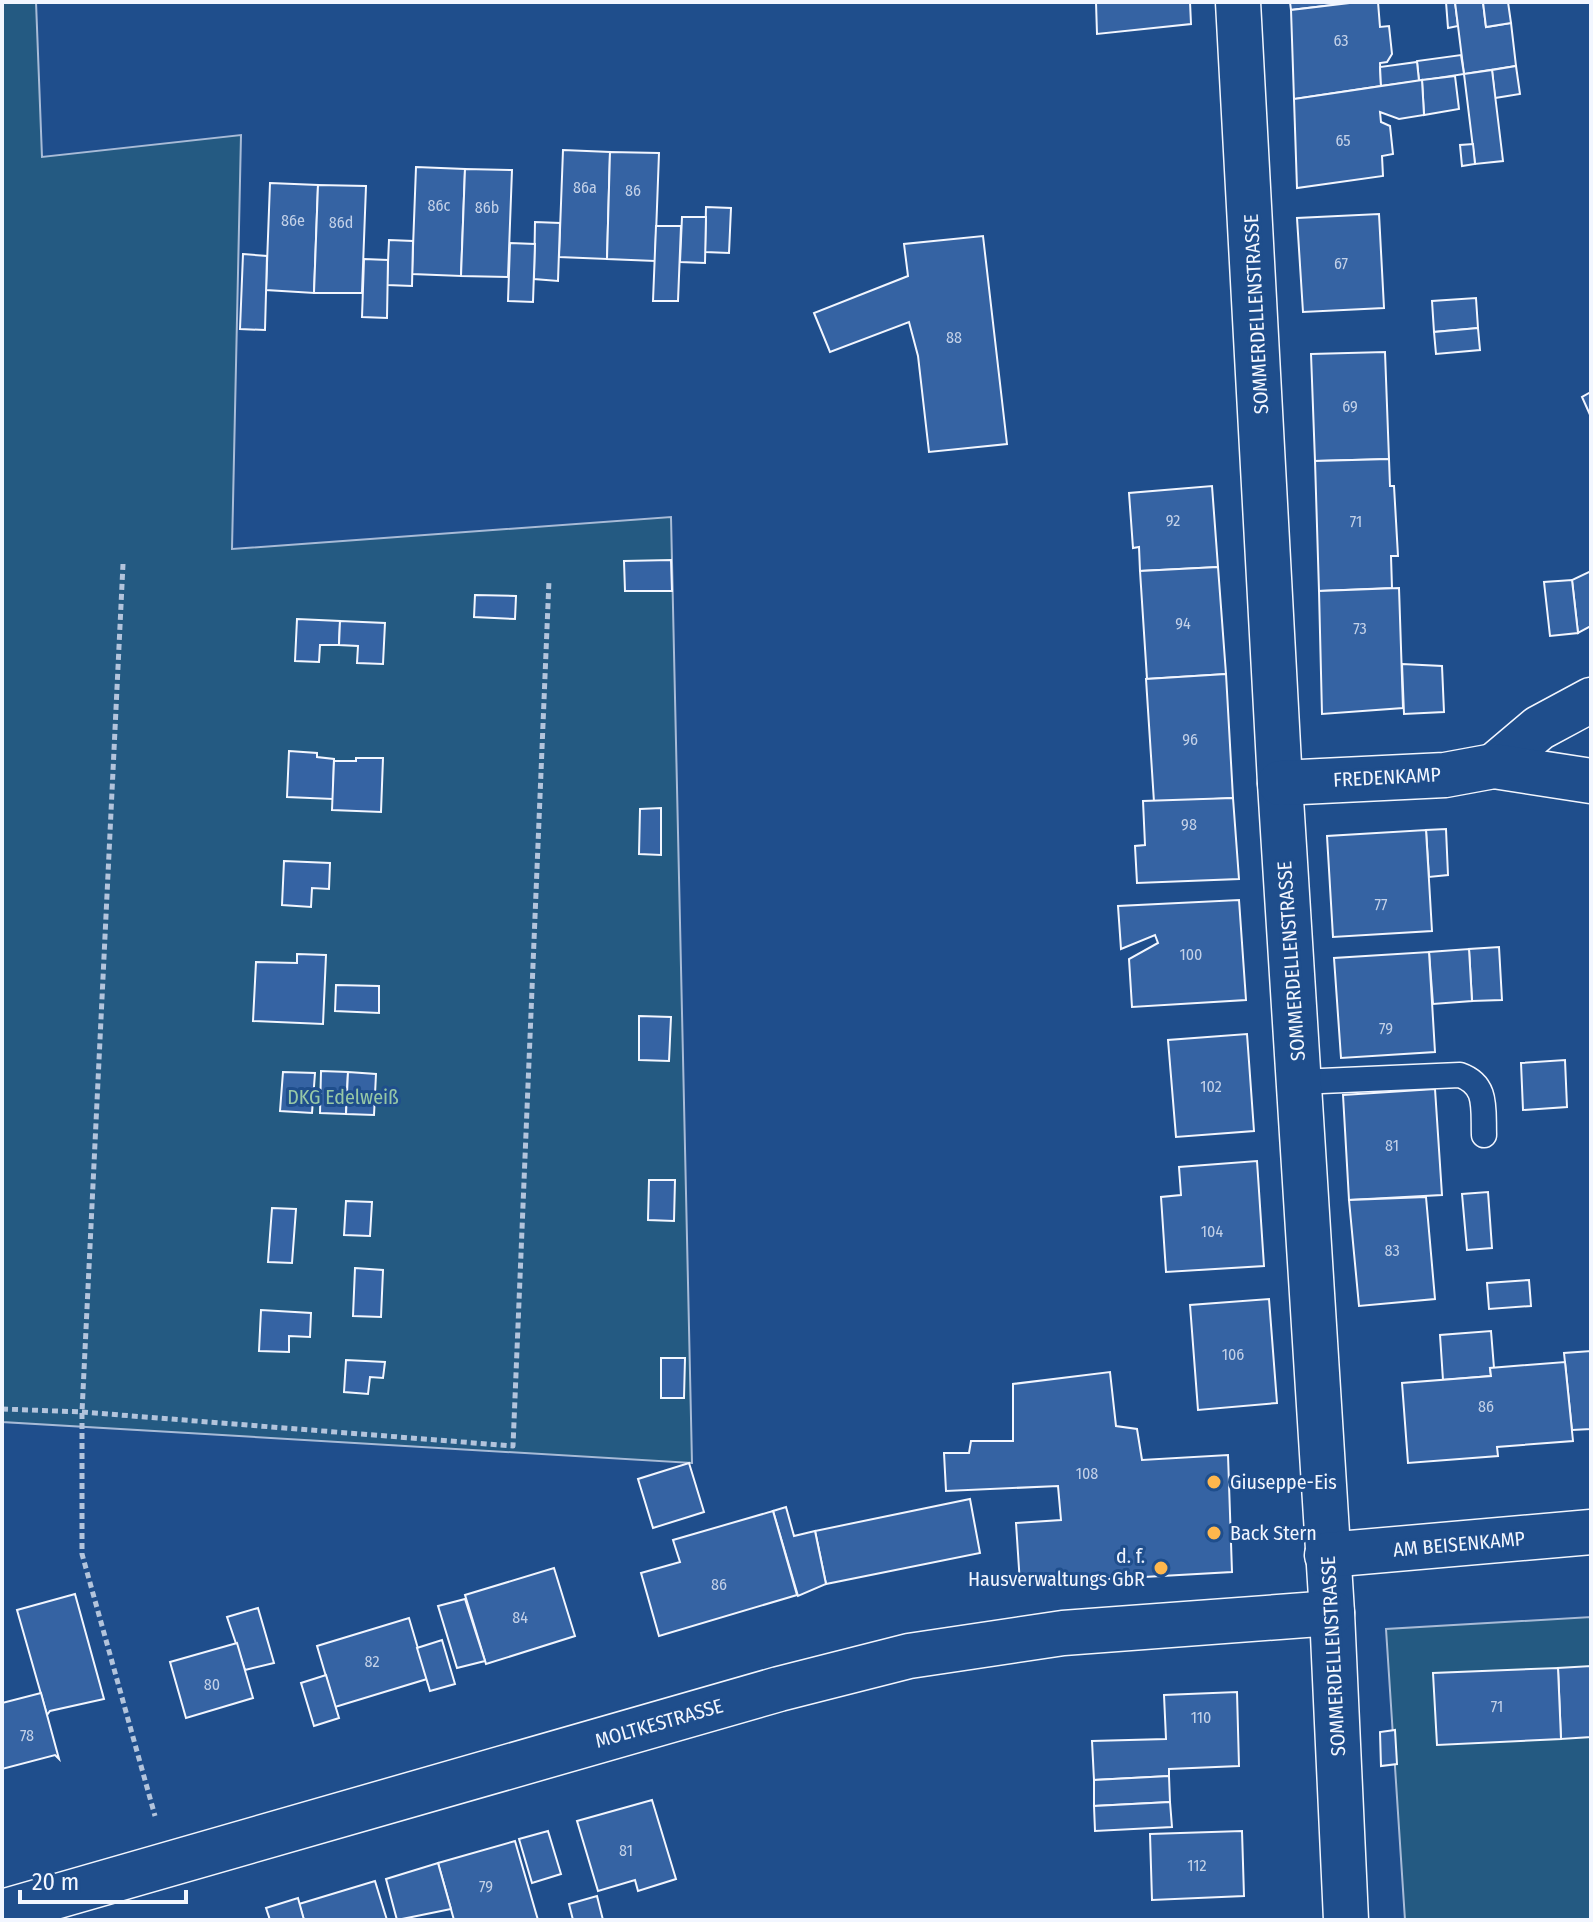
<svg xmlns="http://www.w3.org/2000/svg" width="1593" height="1922" font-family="'Fira Sans Condensed',sans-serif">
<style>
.green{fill:#245a82;stroke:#a8bbd7;stroke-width:2}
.building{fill:#3563a3;stroke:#f2f6ff;stroke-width:2}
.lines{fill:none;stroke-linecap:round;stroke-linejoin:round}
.lane-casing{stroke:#f2f6ff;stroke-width:27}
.street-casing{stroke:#f2f6ff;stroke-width:47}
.path{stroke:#b3c4dc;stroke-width:5;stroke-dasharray:6 4;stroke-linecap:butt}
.lane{stroke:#1f4e8c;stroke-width:24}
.street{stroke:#1f4e8c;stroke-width:44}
.poi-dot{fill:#ffb74d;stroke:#1f4e8c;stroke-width:3}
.labels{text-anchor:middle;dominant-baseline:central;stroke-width:6;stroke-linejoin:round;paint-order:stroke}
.number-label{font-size:16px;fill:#c3d1e8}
.street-label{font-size:20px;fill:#f2f6ff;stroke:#1f4e8c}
.park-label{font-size:20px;fill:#97c8a6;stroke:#1f4e8c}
.poi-label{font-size:20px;fill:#f2f6ff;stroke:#1f4e8c;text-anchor:start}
</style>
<rect width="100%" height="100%" fill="#1f4e8c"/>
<!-- green -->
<g class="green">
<path d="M 2,2 L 36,2 L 42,157 L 241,135 L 232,549 L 671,517 L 692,1463 L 2,1422 Z"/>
<path d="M 1591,1617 L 1591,1920 L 1405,1920 L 1386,1629 Z"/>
</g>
<!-- building -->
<g class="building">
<path d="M 1096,2 L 1190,2 L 1191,24 L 1097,34 Z"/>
<path d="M 1290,2 L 1358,2 L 1291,10 Z"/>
<path d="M 1358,2 L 1378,2 L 1380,27 L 1389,26 L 1392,54 L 1387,62 L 1380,63 L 1381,86 L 1294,99 L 1291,10 Z"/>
<path d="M 1446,2 L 1455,2 L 1458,26 L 1448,28 Z"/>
<path d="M 1455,2 L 1483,2 L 1486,27 L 1511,23 L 1516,66 L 1464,74 Z"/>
<path d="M 1483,2 L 1508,2 L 1511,23 L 1486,27 Z"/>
<path d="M 1461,55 L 1464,74 L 1419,81 L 1417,61 Z"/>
<path d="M 1417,62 L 1419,81 L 1381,86 L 1380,67 Z"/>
<path d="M 1516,66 L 1520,94 L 1495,98 L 1492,70 Z"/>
<path d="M 1492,70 L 1503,161 L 1475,164 L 1464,74 Z"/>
<path d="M 1455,76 L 1459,109 L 1424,115 L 1422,80 Z"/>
<path d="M 1422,80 L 1424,115 L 1399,119 L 1380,112 L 1381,122 L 1390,126 L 1393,154 L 1382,156 L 1383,176 L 1297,188 L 1294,99 Z"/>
<path d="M 1473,144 L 1475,164 L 1462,166 L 1460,145 Z"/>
<path d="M 563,150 L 610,152 L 607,259 L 559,257 Z"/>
<path d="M 610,152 L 659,153 L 655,261 L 607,259 Z"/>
<path d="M 416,167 L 465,169 L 461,276 L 412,274 Z"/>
<path d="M 465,169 L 512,170 L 508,277 L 461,276 Z"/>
<path d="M 270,183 L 318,185 L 314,293 L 266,290 Z"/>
<path d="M 318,185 L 366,186 L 362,293 L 314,293 Z"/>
<path d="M 706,207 L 731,208 L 729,253 L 705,252 Z"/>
<path d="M 1379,214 L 1384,308 L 1303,312 L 1297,218 Z"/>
<path d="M 682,217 L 706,217 L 705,263 L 680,262 Z"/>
<path d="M 535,222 L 560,223 L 558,281 L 534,279 Z"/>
<path d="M 656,226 L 681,226 L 678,301 L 653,301 Z"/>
<path d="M 983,236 L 1007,444 L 929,452 L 918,356 L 909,322 L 830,352 L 814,313 L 908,276 L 904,244 Z"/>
<path d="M 389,240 L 413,241 L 412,286 L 387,285 Z"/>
<path d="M 510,243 L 535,244 L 533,302 L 508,301 Z"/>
<path d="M 243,254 L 267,256 L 265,330 L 240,329 Z"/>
<path d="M 364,259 L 388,260 L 387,318 L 362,317 Z"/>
<path d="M 1476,298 L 1478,328 L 1434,332 L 1432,301 Z"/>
<path d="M 1478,328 L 1480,350 L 1436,354 L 1434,332 Z"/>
<path d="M 1385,352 L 1389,459 L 1315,461 L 1311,354 Z"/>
<path d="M 1591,392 L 1591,417 L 1582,397 Z"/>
<path d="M 1389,459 L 1390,486 L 1394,486 L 1398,556 L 1391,556 L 1392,588 L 1319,591 L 1315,461 Z"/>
<path d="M 1212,486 L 1218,567 L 1140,571 L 1139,547 L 1133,548 L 1129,493 Z"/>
<path d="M 671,560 L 672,591 L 625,591 L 624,561 Z"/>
<path d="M 1218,567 L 1226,674 L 1147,679 L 1140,571 Z"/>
<path d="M 1591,571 L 1591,626 L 1578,633 L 1572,580 Z"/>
<path d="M 1572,580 L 1578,633 L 1550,636 L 1544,582 Z"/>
<path d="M 1399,588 L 1403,708 L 1322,714 L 1319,591 Z"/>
<path d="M 475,595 L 516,596 L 515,619 L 474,617 Z"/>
<path d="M 297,619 L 340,621 L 339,645 L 320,645 L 319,662 L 295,661 Z"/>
<path d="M 340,621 L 385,623 L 383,664 L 357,663 L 358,646 L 339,645 Z"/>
<path d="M 1402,664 L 1442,666 L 1444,712 L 1404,714 Z"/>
<path d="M 1226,674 L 1233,798 L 1154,802 L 1146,679 Z"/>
<path d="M 289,751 L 317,753 L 317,757 L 334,759 L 333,799 L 287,797 Z"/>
<path d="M 356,758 L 383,758 L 381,812 L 332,810 L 334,761 L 356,761 Z"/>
<path d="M 1233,798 L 1239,879 L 1137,883 L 1135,846 L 1145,845 L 1143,801 Z"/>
<path d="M 661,808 L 661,855 L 639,854 L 640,809 Z"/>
<path d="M 1446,829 L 1448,875 L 1429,877 L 1426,830 Z"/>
<path d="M 1426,830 L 1432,931 L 1333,937 L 1327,836 Z"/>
<path d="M 284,861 L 330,863 L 329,889 L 312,888 L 311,907 L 282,905 Z"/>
<path d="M 1239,900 L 1246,1000 L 1132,1007 L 1129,959 L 1158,943 L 1155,935 L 1121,949 L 1118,906 Z"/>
<path d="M 1499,947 L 1502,1000 L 1472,1001 L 1469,949 Z"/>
<path d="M 1469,949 L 1472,1001 L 1433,1004 L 1429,952 Z"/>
<path d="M 1429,952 L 1435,1052 L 1341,1058 L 1334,958 Z"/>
<path d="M 297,954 L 326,955 L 323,1024 L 253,1021 L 256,962 L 297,963 Z"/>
<path d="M 336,985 L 379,986 L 379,1013 L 335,1011 Z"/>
<path d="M 639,1016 L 671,1017 L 669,1061 L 639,1060 Z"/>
<path d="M 1247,1034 L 1254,1131 L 1176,1137 L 1168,1040 Z"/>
<path d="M 1565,1060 L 1567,1107 L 1523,1110 L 1521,1063 Z"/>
<path d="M 321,1071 L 348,1072 L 346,1114 L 320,1113 Z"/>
<path d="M 283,1072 L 315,1073 L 312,1113 L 280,1111 Z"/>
<path d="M 348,1072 L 376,1074 L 374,1115 L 346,1114 Z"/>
<path d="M 1435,1089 L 1442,1195 L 1349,1200 L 1343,1095 Z"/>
<path d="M 1257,1161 L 1264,1266 L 1166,1272 L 1161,1197 L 1181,1195 L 1179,1167 Z"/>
<path d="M 649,1180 L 675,1180 L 674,1221 L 648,1220 Z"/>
<path d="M 1488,1192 L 1492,1248 L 1467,1250 L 1462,1194 Z"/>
<path d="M 1426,1197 L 1435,1299 L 1359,1306 L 1349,1200 Z"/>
<path d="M 346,1201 L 372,1202 L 370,1236 L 344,1235 Z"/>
<path d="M 272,1208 L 296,1209 L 292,1263 L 268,1262 Z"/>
<path d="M 355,1268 L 383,1270 L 381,1317 L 353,1316 Z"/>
<path d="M 1529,1280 L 1531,1306 L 1489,1309 L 1487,1283 Z"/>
<path d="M 1269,1299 L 1277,1403 L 1198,1410 L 1190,1305 Z"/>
<path d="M 261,1310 L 311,1313 L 310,1337 L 289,1336 L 289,1352 L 259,1351 Z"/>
<path d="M 1491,1331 L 1494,1368 L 1490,1368 L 1491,1376 L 1443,1380 L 1440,1335 Z"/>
<path d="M 1591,1351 L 1591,1429 L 1572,1430 L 1564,1353 Z"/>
<path d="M 661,1358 L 685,1358 L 684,1398 L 661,1398 Z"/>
<path d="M 346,1360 L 385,1362 L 383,1378 L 370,1377 L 368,1394 L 344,1392 Z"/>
<path d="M 1565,1362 L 1573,1441 L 1497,1447 L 1498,1456 L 1408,1463 L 1402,1383 L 1491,1376 L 1490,1368 Z"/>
<path d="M 1110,1372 L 1116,1426 L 1137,1429 L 1142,1460 L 1228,1455 L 1232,1572 L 1020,1584 L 1016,1523 L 1061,1520 L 1058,1486 L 946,1491 L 944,1453 L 969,1453 L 971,1441 L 1013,1441 L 1013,1384 Z"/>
<path d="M 689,1463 L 704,1512 L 653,1528 L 638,1479 Z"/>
<path d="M 970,1499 L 980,1553 L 826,1584 L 815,1531 Z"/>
<path d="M 786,1507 L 794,1536 L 815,1531 L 826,1584 L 798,1596 L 773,1511 Z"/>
<path d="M 773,1511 L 797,1595 L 659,1636 L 641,1573 L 680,1562 L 673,1540 Z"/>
<path d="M 554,1568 L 575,1636 L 486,1664 L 465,1595 Z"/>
<path d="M 75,1594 L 104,1699 L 50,1711 L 47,1715 L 17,1610 Z"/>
<path d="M 465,1599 L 485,1661 L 457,1668 L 438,1606 Z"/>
<path d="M 258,1608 L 274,1663 L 245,1670 L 227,1617 Z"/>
<path d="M 409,1618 L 427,1679 L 335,1707 L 317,1646 Z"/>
<path d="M 442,1640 L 455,1684 L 430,1691 L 417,1648 Z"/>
<path d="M 237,1643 L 253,1698 L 186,1718 L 170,1662 Z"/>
<path d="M 1591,1666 L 1591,1737 L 1561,1739 L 1558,1668 Z"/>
<path d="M 1558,1668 L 1561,1739 L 1437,1745 L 1433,1673 Z"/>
<path d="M 326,1675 L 339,1718 L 314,1726 L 301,1683 Z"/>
<path d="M 1237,1692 L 1239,1766 L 1169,1769 L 1169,1776 L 1094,1780 L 1092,1741 L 1166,1739 L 1164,1695 Z"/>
<path d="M 41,1693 L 59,1759 L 55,1755 L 2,1769 L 2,1703 Z"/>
<path d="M 1395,1730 L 1397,1764 L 1381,1766 L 1380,1732 Z"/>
<path d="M 1169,1776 L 1170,1802 L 1094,1806 L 1094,1780 Z"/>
<path d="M 652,1800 L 676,1879 L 638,1891 L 635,1880 L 598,1891 L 577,1821 Z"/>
<path d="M 1170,1802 L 1172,1827 L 1095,1831 L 1094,1806 Z"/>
<path d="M 548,1831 L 561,1874 L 532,1883 L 519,1839 Z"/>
<path d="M 1242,1831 L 1244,1896 L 1152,1900 L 1150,1834 Z"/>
<path d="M 515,1841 L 538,1920 L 454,1920 L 438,1863 Z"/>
<path d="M 438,1863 L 451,1909 L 397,1920 L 386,1879 Z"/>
<path d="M 375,1881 L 387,1920 L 304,1920 L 299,1904 Z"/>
<path d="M 597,1896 L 603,1920 L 573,1920 L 569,1904 Z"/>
<path d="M 298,1898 L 304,1920 L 270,1920 L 266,1908 Z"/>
</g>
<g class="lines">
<!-- lane casing -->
<g class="lane-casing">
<path id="lane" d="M 1298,1082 L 1460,1075 C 1488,1085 1483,1108 1484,1135"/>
</g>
<!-- street casing -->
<g class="street-casing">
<g id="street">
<path d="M 1238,2 L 1280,783 L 1332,1613 L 1346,1920"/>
<path d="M 1494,766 L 1539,728 L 1591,700"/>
<path d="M 1280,783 L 1445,775 L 1494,766 L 1591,781"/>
<path d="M 1327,1555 L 1591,1532"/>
<path d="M 2,1912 L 779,1689 L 909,1656 L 1063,1633 L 1332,1613"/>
</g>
</g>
<!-- path -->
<g class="path">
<path d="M 123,564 L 82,1412 L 82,1554 L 155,1816"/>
<path d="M 2,1409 L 82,1412 L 513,1446 L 549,580"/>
</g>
<!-- lane -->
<use href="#lane" class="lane"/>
<!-- street -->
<use href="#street" class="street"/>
</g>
<!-- markers -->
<g class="poi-dot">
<circle cx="1214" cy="1482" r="8"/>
<circle cx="1214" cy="1533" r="8"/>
<circle cx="1161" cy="1568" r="8"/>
</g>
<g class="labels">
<!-- number labels -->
<g class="number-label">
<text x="1341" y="40">63</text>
<text x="1343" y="140">65</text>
<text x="585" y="187">86a</text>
<text x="633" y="190">86</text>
<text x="439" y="205">86c</text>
<text x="487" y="207">86b</text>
<text x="293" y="220">86e</text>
<text x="341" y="222">86d</text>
<text x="1341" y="263">67</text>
<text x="954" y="337">88</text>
<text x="1350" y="406">69</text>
<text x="1173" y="520">92</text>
<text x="1356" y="521">71</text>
<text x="1183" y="623">94</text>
<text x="1360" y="628">73</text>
<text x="1190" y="739">96</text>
<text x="1189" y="824">98</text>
<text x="1381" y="904">77</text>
<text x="1191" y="954">100</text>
<text x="1386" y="1028">79</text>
<text x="1211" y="1086">102</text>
<text x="1392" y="1145">81</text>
<text x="1212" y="1231">104</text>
<text x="1392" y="1250">83</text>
<text x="1233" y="1354">106</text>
<text x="1486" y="1406">86</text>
<text x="1087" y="1473">108</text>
<text x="719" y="1584">86</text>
<text x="520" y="1617">84</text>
<text x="372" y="1661">82</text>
<text x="212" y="1684">80</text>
<text x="1497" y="1706">71</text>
<text x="1201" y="1717">110</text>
<text x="27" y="1735">78</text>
<text x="626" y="1850">81</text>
<text x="1197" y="1865">112</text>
<text x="486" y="1886">79</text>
</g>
<!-- street labels -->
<g class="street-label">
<text transform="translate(1256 314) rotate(-93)">SOMMERDELLENSTRASSE</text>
<text transform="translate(1387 777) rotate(-3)">FREDENKAMP</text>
<text transform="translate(1291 961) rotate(-94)">SOMMERDELLENSTRASSE</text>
<text transform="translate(1459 1544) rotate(-5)">AM BEISENKAMP</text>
<text transform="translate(1333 1656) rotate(-93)">SOMMERDELLENSTRASSE</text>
<text transform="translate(659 1723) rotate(-16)">MOLTKESTRASSE</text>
</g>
<!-- park labels -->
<g class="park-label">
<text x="343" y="1097">DKG Edelweiß</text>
</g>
<!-- poi labels -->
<g class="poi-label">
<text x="1230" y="1482">Giuseppe-Eis</text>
<text x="1230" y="1533">Back Stern</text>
<text x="1145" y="1556" text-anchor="end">d. f.<tspan x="1145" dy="23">Hausverwaltungs GbR</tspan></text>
</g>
</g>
<!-- border -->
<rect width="1593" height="1922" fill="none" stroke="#f2f6ff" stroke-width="8"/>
<!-- scale -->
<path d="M20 1890v12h166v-12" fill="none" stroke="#f2f6ff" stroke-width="4"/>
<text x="32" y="1890" font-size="24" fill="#f2f6ff" stroke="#1f4e8c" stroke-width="6" paint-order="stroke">20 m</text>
</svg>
